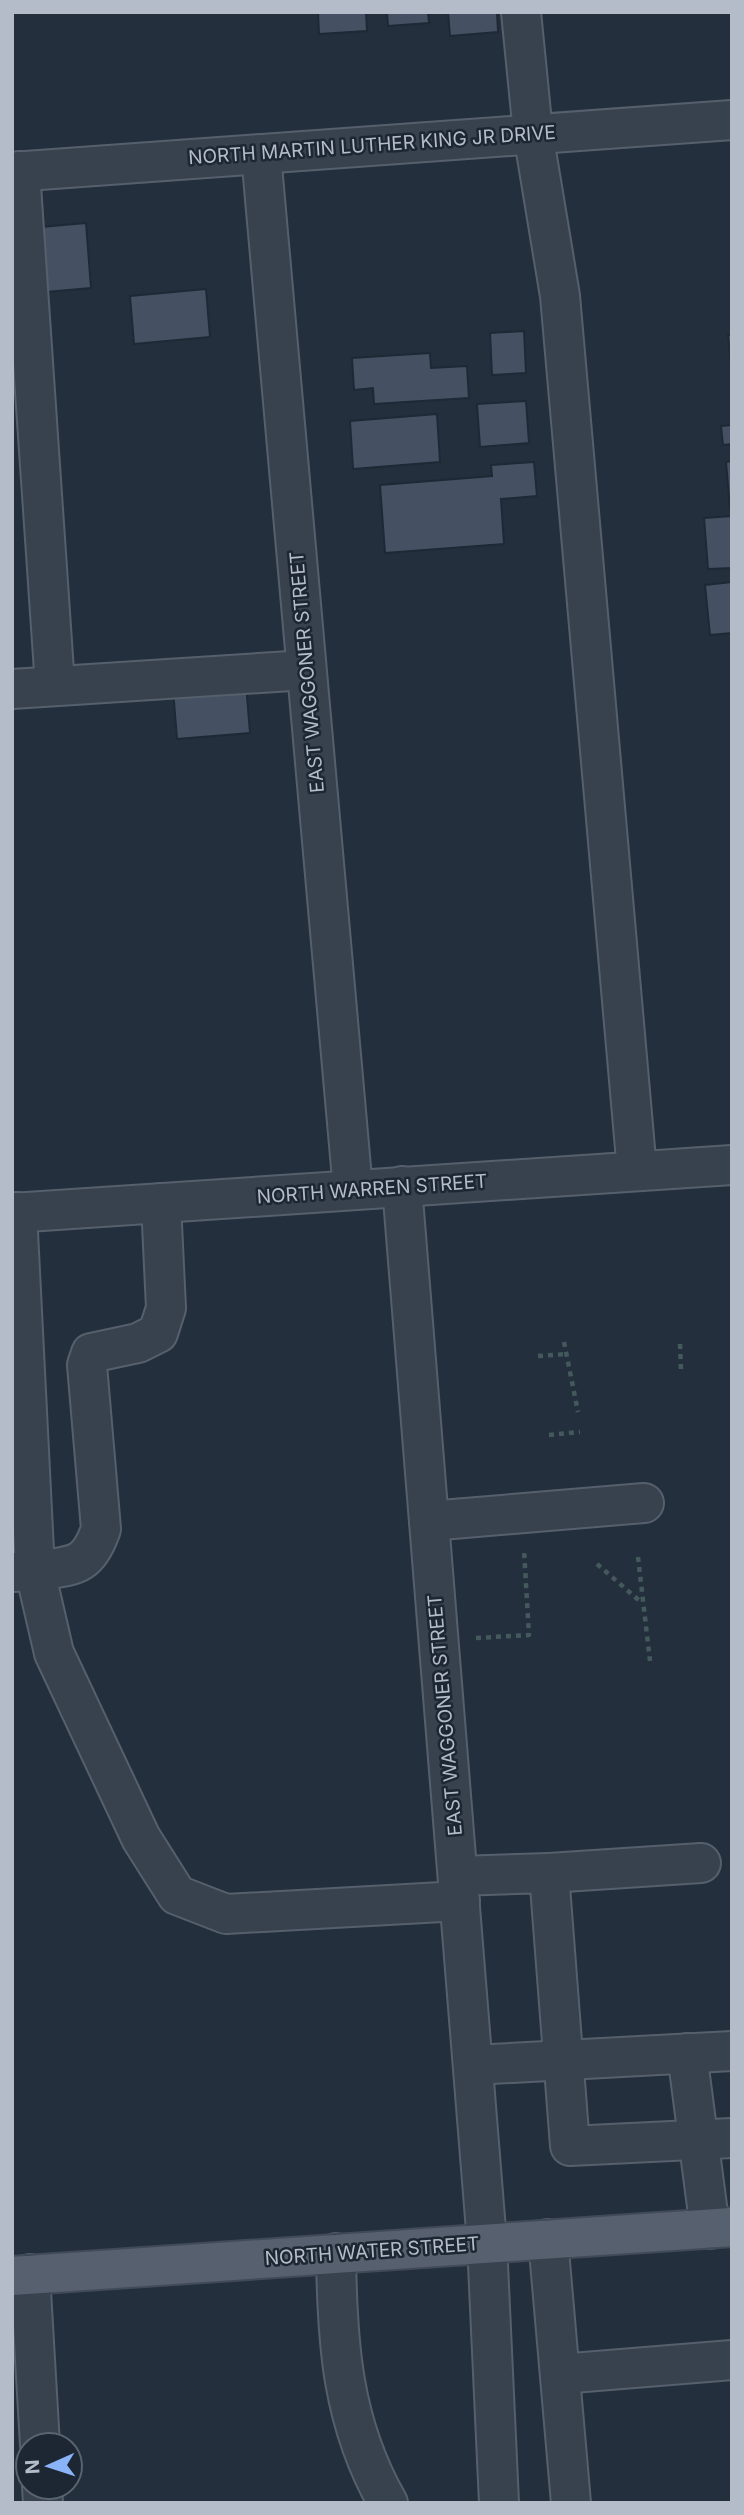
<svg xmlns="http://www.w3.org/2000/svg" width="744" height="2515" font-family="Inter,sans-serif">
<style>
.building{fill:#455162;stroke:#1f2835;stroke-width:2}
.lines{fill:none;stroke-linecap:round;stroke-linejoin:round}
.minor-casing{stroke:#565f6c;stroke-width:42}
.major-casing{stroke:#414a57;stroke-width:42}
.path{stroke:#44595c;stroke-width:4.5;stroke-dasharray:5 5;stroke-linecap:butt}
.minor{stroke:#38414e;stroke-width:38}
.major{stroke:#56606e;stroke-width:38}
.labels{text-anchor:middle;dominant-baseline:central;stroke-width:5;stroke-linejoin:round;paint-order:stroke}
.street-label{font-size:19px;fill:#b4bcc9;stroke:#1d2633}
</style>
<rect width="100%" height="100%" fill="#242f3e"/>
<!-- building -->
<g class="building">
<path d="M 318,12 L 366,12 L 367,31 L 319,34 Z"/>
<path d="M 387,12 L 428,12 L 429,23 L 388,26 Z"/>
<path d="M 448,12 L 497,12 L 498,32 L 450,36 Z"/>
<path d="M 86,223 L 91,288 L 46,292 L 41,227 Z"/>
<path d="M 206,289 L 210,337 L 134,344 L 130,296 Z"/>
<path d="M 524,331 L 526,373 L 492,375 L 490,333 Z"/>
<path d="M 728,335 L 732,335 L 732,378 Z"/>
<path d="M 430,353 L 431,368 L 467,366 L 469,398 L 374,404 L 373,388 L 354,390 L 352,358 Z"/>
<path d="M 526,401 L 529,443 L 480,447 L 477,404 Z"/>
<path d="M 437,414 L 440,462 L 353,469 L 350,421 Z"/>
<path d="M 732,425 L 732,444 L 723,445 L 721,426 Z"/>
<path d="M 732,461 L 732,508 L 730,509 L 726,462 Z"/>
<path d="M 534,462 L 537,496 L 501,499 L 504,544 L 385,553 L 380,485 L 492,476 L 491,465 Z"/>
<path d="M 732,516 L 732,568 L 708,569 L 704,518 Z"/>
<path d="M 732,582 L 732,633 L 710,635 L 705,585 Z"/>
<path d="M 246,684 L 250,733 L 177,739 L 173,689 Z"/>
</g>
<g class="lines">
<!-- minor casing -->
<g class="minor-casing">
<g id="minor">
<path d="M 521,12 L 533,133 L 560,296 L 637,1171"/>
<path d="M 261,154 L 353,1190"/>
<path d="M 20,171 L 55,686"/>
<path d="M 12,172 L 732,120"/>
<path d="M 12,689 L 306,670"/>
<path d="M 402,1186 L 487,2243 L 499,2503"/>
<path d="M 161,1203 L 166,1308 L 158,1333 L 138,1343 L 91,1353 L 87,1365 L 101,1529 C 87,1569 73,1565 35,1571 L 54,1653 L 141,1838 L 177,1895 L 226,1914 L 460,1901"/>
<path d="M 12,1213 L 732,1165"/>
<path d="M 429,1521 L 644,1503"/>
<path d="M 12,1572 L 35,1571 L 17,1212"/>
<path d="M 549,1873 L 701,1863"/>
<path d="M 458,1876 L 549,1873 L 570,2146 L 732,2138"/>
<path d="M 687,2053 L 710,2229"/>
<path d="M 473,2065 L 732,2051"/>
<path d="M 548,2239 L 571,2503"/>
<path d="M 336,2253 C 337,2343 342,2423 388,2503"/>
<path d="M 30,2274 L 40,2445"/>
<path d="M 560,2374 L 732,2360"/>
<path d="M 42,2487 L 43,2503"/>
</g>
</g>
<!-- major casing -->
<g class="major-casing">
<path id="major" d="M 12,2276 L 732,2227"/>
</g>
<!-- path -->
<g class="path">
<path d="M 564,1342 L 578,1412"/>
<path d="M 680,1344 L 681,1370"/>
<path d="M 538,1356 L 567,1354"/>
<path d="M 549,1435 L 580,1432"/>
<path d="M 638,1557 L 650,1661"/>
<path d="M 597,1564 L 642,1603"/>
<path d="M 476,1638 L 529,1635 L 524,1550"/>
</g>
<!-- minor -->
<use href="#minor" class="minor"/>
<!-- major -->
<use href="#major" class="major"/>
</g>
<g class="labels">
<!-- street labels -->
<g class="street-label">
<text transform="translate(372 145) rotate(-4)">NORTH MARTIN LUTHER KING JR DRIVE</text>
<text transform="translate(307 672) rotate(-95)">EAST WAGGONER STREET</text>
<text transform="translate(372 1189) rotate(-4)">NORTH WARREN STREET</text>
<text transform="translate(445 1715) rotate(-95)">EAST WAGGONER STREET</text>
<text transform="translate(372 2251) rotate(-4)">NORTH WATER STREET</text>
</g>
</g>
<!-- border -->
<rect width="744" height="2515" fill="none" stroke="#b4bcc9" stroke-width="28"/>
<!-- north arrow -->
<g transform="translate(49 2466) rotate(267)"><circle r="33" fill="#1d2633" stroke="#59626f" stroke-width="2"/>
<path d="M0-5L12 26L0 18L-12 26Z" fill="#8ab4f8"/>
<text y="-10" font-size="19" font-weight="bold" text-anchor="middle" fill="#b4bcc9">N</text>
</g>
</svg>
